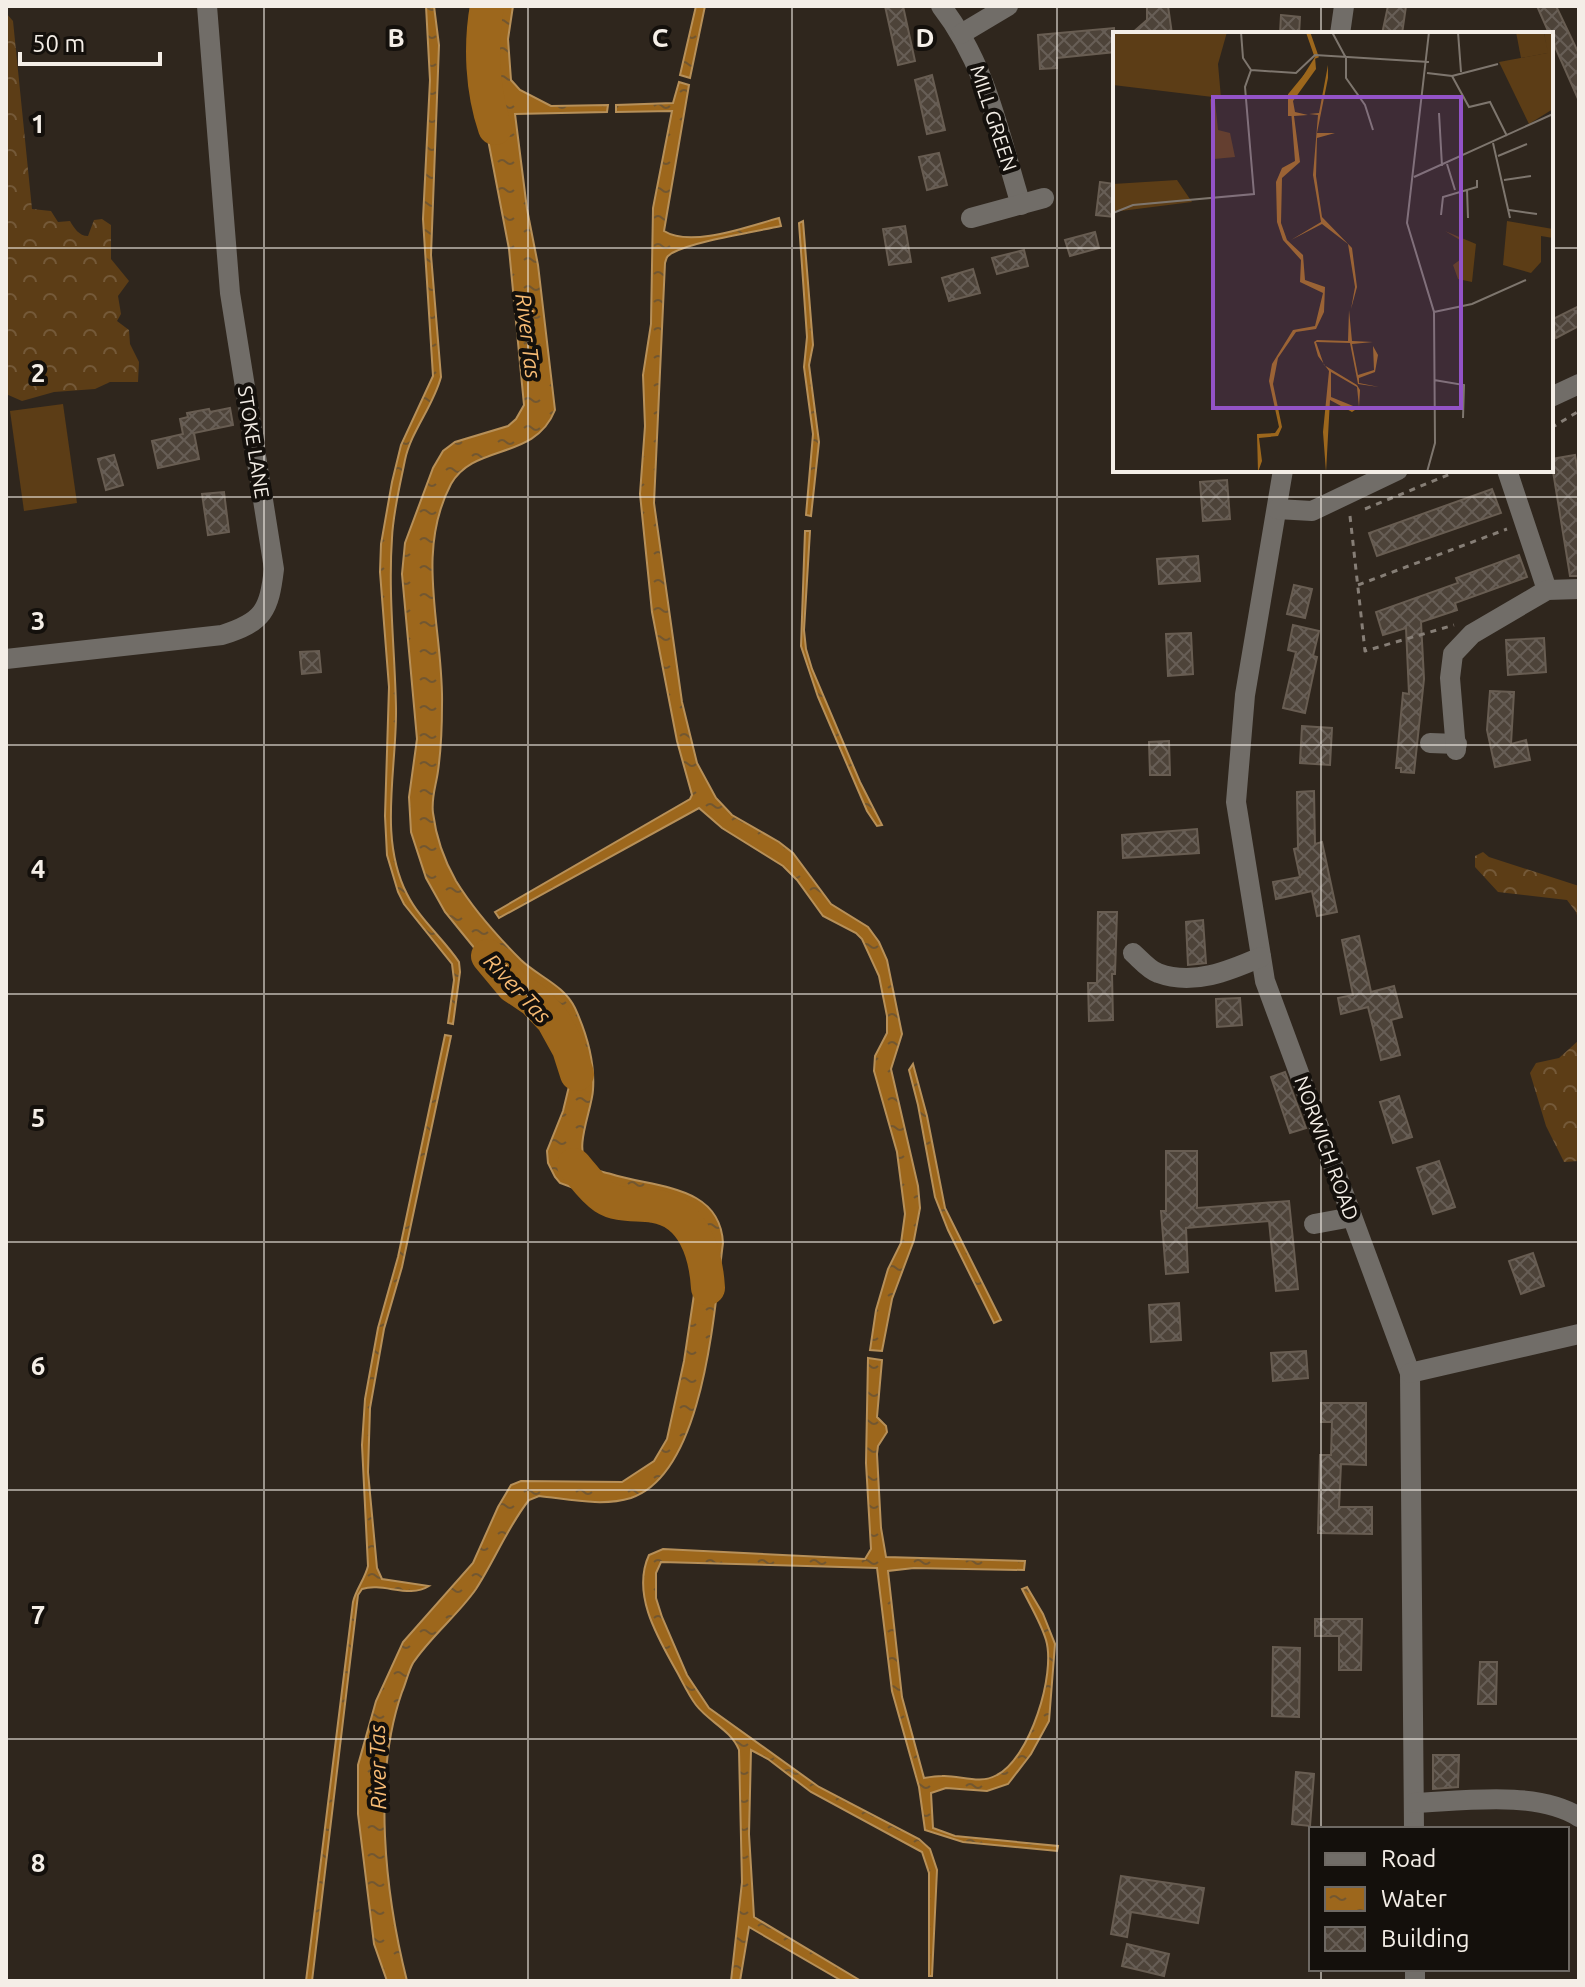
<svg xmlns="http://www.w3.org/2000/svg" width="1585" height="1987" font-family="Ubuntu,sans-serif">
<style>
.forest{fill:url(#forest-crowns)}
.park{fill:#5c3d16}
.water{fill:url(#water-ripples);stroke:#b79059;stroke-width:2}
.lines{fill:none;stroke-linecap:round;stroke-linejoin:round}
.river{stroke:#9d671c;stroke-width:34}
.building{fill:url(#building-cross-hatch);stroke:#685d52;stroke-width:2}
.path{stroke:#867e76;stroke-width:3;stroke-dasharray:6 6;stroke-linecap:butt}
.minor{stroke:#716d68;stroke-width:20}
.grid{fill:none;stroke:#f4eee7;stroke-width:2;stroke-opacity:0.55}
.labels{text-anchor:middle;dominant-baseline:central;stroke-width:8;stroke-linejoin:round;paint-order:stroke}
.street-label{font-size:20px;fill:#f4eee7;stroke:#14100c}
.water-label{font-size:22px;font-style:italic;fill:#f7bb74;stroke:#14100c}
.inset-river{fill:none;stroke:#9d671c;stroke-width:4}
.inset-road{fill:none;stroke:#7e766e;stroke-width:2}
.view{fill:#9353c7;fill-opacity:0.15;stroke:#9353c7;stroke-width:4}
.inset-edge{fill:none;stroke:#f4eee7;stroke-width:4}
.grid-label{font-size:26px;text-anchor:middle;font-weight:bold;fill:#f4eee7;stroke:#14100c;stroke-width:8;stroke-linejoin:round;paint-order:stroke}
</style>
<defs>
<pattern id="forest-crowns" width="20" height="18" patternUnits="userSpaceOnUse" patternTransform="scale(2)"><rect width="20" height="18" fill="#5c3d16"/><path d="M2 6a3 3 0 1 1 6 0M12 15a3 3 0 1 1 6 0" fill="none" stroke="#745938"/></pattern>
<pattern id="water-ripples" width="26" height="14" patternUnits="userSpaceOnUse" patternTransform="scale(2)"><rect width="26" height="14" fill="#9d671c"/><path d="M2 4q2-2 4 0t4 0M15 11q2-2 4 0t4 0" fill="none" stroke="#735730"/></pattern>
<pattern id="building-cross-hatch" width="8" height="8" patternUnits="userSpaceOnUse" patternTransform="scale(2)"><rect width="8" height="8" fill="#4d4339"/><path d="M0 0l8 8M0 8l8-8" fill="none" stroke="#675e56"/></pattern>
</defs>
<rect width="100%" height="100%" fill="#2f261d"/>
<!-- forest -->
<g class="forest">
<path d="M 6,13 L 13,21 L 32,209 L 51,211 L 58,222 L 70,221 C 74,228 79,236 88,236 L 94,220 L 102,219 L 111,225 L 111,259 L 129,281 L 118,296 L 121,314 L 117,321 L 129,330 L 130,344 L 139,362 L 138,382 L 110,382 L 95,389 L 54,392 L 22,401 L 6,394 Z"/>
<path d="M 1483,852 L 1489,857 L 1579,886 L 1579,922 L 1576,912 L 1567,900 L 1498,892 L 1475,867 L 1475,856 Z"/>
<path d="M 1579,1040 L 1579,1161 L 1564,1162 L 1546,1126 L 1530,1073 L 1536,1063 L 1559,1058 Z"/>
</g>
<!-- park -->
<path class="park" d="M 63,404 L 77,503 L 24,511 L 10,411 Z"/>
<!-- water -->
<g class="water">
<path d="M 426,6 L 434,6 L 439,45 L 431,255 L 441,377 C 433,407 411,431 405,460 C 400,485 393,513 392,538 C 388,595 395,652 396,708 C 397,769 378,838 407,894 C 420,920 443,938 459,962 L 460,972 L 453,1024 L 448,1023 L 454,980 L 452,964 L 404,904 L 398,892 L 387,855 L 385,816 L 389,687 L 380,572 L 381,544 L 392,482 L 401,445 L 433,376 L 423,219 L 430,80 Z"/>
<path d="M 491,6 L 513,6 L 508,39 L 511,80 L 520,90 L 551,106 L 608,105 L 607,112 L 515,114 L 527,209 L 538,265 L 555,410 C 535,461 474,443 451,484 C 414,554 444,632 442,705 C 442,726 441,750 438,771 C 436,786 431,798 433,813 C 436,837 444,860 456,881 C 474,910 497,936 521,960 C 539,977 564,985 575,1008 C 586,1032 595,1062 593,1090 C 592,1110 573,1149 588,1165 C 594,1171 603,1172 611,1174 C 654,1188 720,1184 723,1243 C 714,1309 705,1473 631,1498 C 602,1507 568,1499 539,1496 L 529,1500 C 508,1526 495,1560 476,1589 C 458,1615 431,1636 413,1663 C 408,1672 406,1683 402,1692 C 372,1778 385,1894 407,1981 L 387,1981 L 374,1944 L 358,1814 L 358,1765 L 376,1701 L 403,1642 L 473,1563 L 498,1507 L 511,1485 L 521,1481 L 622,1482 L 654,1461 L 667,1439 L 684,1361 L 701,1248 L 696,1225 L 685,1216 L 673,1210 L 628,1204 L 587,1193 L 560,1183 L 555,1177 L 548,1163 L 547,1151 L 563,1111 L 571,1078 L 563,1038 L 556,1021 L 544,1008 L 510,984 L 480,955 L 445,912 L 426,878 L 411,832 L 409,797 L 417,739 L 402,574 L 405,543 L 433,468 L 443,451 L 455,442 L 508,426 L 516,419 L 524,405 L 509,249 L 485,124 L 486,54 Z"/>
<path d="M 696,6 L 705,6 L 690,78 L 680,75 Z"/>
<path d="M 679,82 L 689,85 L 664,231 C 691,248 749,226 779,218 L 781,226 C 754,232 694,241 672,253 C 666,257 667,257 665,263 L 654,503 L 682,702 L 697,763 L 716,798 L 732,815 L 779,842 L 793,853 L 831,904 L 868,927 L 879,942 L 887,960 L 902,1034 L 891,1069 L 918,1186 L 920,1208 L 914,1240 L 892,1299 L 882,1351 L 870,1350 L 876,1310 L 888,1269 L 901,1243 L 905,1214 L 897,1152 L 874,1071 L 875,1056 L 887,1033 L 887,1016 L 879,976 L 862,939 L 856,933 L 823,916 L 797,880 L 783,866 L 722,828 L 699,808 L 499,918 L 495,912 L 690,799 L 692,795 L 677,741 L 652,612 L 640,494 L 645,426 L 643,375 L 651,324 L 653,208 L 672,111 L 616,112 L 616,105 L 673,103 Z"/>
<path d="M 803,221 L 813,345 L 809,365 L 819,442 L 811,516 L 806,515 L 813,434 L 804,367 L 807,337 L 799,223 Z"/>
<path d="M 805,531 L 810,531 L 804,630 L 806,649 L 812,669 L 860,782 L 882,825 L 877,826 L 867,811 L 818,697 L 801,646 Z"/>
<path d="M 445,1035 L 451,1036 L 402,1267 L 384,1329 L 370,1408 L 368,1472 L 377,1568 L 382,1579 L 429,1586 C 409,1599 383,1582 362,1589 L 358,1595 L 312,1981 L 306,1981 L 353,1602 C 356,1589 365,1579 368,1566 L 362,1445 L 365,1399 L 378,1328 L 398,1257 Z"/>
<path d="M 913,1064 L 927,1116 L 945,1208 L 1001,1320 L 994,1323 L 948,1230 L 935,1197 L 918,1105 L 909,1070 Z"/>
<path d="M 868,1358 L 882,1360 L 877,1417 L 886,1426 L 887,1432 L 878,1446 L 877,1454 L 881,1528 L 886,1557 L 1025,1561 L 1024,1570 L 914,1568 L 888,1571 L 902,1697 L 924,1778 C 930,1777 936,1776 942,1776 C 960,1775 980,1785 997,1775 C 1030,1758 1056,1674 1046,1640 C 1041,1623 1030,1605 1022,1589 L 1027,1587 L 1043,1614 L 1055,1644 L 1049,1721 L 1031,1754 L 1008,1784 L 987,1791 L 946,1788 L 931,1793 L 933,1828 L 955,1836 L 1058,1846 L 1057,1851 L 963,1842 L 925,1830 L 919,1787 L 892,1691 L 877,1568 L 661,1562 L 656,1573 L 656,1598 L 662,1617 L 687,1675 L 709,1708 L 819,1787 L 919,1839 L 930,1849 L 937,1870 L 932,1976 L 929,1976 L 929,1873 L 922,1852 L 811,1792 L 768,1759 L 751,1750 L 749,1834 L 754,1917 L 861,1981 L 842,1981 L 749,1927 L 740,1981 L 731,1981 L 742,1882 L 739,1750 C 731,1730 709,1722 696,1705 C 689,1696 683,1683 677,1672 C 658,1638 631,1594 649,1555 L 663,1549 L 865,1559 L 871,1549 L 866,1463 Z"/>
</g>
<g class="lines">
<!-- river -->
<g class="river">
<path d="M 487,6 C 480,45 482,90 495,128"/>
<path d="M 488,956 L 513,986 L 534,1000 L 553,1020 L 569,1049 L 577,1074"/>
<path d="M 574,1165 C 583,1175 592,1189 604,1197 C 619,1207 637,1203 654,1206 C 694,1212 706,1254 708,1288"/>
</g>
</g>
<!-- building -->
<g class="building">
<path d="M 885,6 L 903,6 L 915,61 L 898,65 Z"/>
<path d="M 1147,6 L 1168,6 L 1172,34 L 1131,34 L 1147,20 Z"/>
<path d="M 1388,6 L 1406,6 L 1402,34 L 1382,34 Z"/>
<path d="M 1537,6 L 1556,6 L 1579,54 L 1579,101 Z"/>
<path d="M 1281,15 L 1300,17 L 1299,34 L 1280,34 Z"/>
<path d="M 1114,28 L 1115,52 L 1057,58 L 1057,68 L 1040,69 L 1038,35 Z"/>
<path d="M 932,75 L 945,130 L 927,134 L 915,80 Z"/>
<path d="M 939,153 L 947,185 L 927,190 L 919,157 Z"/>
<path d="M 1100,182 L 1115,184 L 1114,217 L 1096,215 Z"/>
<path d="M 905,226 L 911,262 L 889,265 L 883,229 Z"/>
<path d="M 1095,232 L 1099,248 L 1070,256 L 1065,240 Z"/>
<path d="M 1024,250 L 1028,266 L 997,274 L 992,258 Z"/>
<path d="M 973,269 L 980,293 L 949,301 L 942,278 Z"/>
<path d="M 1579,306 L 1579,326 L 1556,338 L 1551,320 Z"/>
<path d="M 230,408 L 233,425 L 194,433 L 199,459 L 158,468 L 152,441 L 183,434 L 180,419 L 188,417 L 187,413 L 209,409 L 210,412 Z"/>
<path d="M 114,455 L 123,485 L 106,490 L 98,459 Z"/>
<path d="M 1575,455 L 1579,478 L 1579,576 L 1570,576 L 1551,459 Z"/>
<path d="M 1227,480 L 1230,519 L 1203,521 L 1200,482 Z"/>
<path d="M 1492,489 L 1501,513 L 1377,556 L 1369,533 Z"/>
<path d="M 224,492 L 229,532 L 208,535 L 202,494 Z"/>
<path d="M 1519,555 L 1527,577 L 1455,603 L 1457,610 L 1421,622 L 1424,679 L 1414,773 L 1401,772 L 1401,768 L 1396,768 L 1403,693 L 1409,694 L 1406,628 L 1383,635 L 1376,612 L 1458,583 L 1456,578 Z"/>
<path d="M 1198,556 L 1200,581 L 1159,584 L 1157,559 Z"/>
<path d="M 1294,585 L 1312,589 L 1305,618 L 1287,614 Z"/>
<path d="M 1293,625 L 1319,631 L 1313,656 L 1317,657 L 1305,713 L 1283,708 L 1296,652 L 1288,650 Z"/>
<path d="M 1191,633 L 1193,674 L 1168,676 L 1166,634 Z"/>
<path d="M 1544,638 L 1546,672 L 1508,675 L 1506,640 Z"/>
<path d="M 319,651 L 321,672 L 302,674 L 300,652 Z"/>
<path d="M 1490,691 L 1514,692 L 1511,744 L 1526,740 L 1530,760 L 1495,767 L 1487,730 Z"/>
<path d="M 1302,726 L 1332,728 L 1330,765 L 1300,763 Z"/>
<path d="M 1169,741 L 1170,775 L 1150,775 L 1149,742 Z"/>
<path d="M 1314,791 L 1315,844 L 1322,842 L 1337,912 L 1317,916 L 1312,891 L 1276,899 L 1273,882 L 1300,877 L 1294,849 L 1298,848 L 1297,792 Z"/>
<path d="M 1197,829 L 1199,853 L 1123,858 L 1122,835 Z"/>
<path d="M 1098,912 L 1117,912 L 1115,974 L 1112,974 L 1113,1020 L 1089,1021 L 1088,983 L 1097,983 Z"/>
<path d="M 1203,920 L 1206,963 L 1188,965 L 1186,922 Z"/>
<path d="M 1359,936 L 1371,992 L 1394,986 L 1402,1017 L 1391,1020 L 1400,1055 L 1381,1060 L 1368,1007 L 1341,1014 L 1338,998 L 1353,995 L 1342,940 Z"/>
<path d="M 1240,998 L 1242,1025 L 1217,1027 L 1216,999 Z"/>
<path d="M 1285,1072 L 1306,1128 L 1290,1133 L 1271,1077 Z"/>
<path d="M 1399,1096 L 1412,1137 L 1393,1143 L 1380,1102 Z"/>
<path d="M 1166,1151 L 1197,1151 L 1197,1208 L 1289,1201 L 1298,1289 L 1276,1291 L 1269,1221 L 1186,1228 L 1188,1272 L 1166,1274 L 1161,1211 L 1166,1211 Z"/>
<path d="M 1439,1161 L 1455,1207 L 1433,1214 L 1417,1168 Z"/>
<path d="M 1533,1253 L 1544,1286 L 1521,1294 L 1509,1261 Z"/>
<path d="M 1179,1303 L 1181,1340 L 1151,1342 L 1149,1305 Z"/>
<path d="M 1306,1351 L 1308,1378 L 1273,1381 L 1271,1353 Z"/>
<path d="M 1321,1403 L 1366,1403 L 1366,1465 L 1341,1464 L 1339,1507 L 1372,1507 L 1372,1534 L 1318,1533 L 1320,1455 L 1331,1455 L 1332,1422 L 1321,1422 Z"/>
<path d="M 1315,1619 L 1362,1619 L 1361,1670 L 1339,1670 L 1339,1636 L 1315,1636 Z"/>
<path d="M 1273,1647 L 1300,1648 L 1299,1717 L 1272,1716 Z"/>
<path d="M 1480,1662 L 1497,1662 L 1496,1704 L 1478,1704 Z"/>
<path d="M 1433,1755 L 1459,1755 L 1458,1787 L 1433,1789 Z"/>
<path d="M 1296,1772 L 1314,1774 L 1310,1826 L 1292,1824 Z"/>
<path d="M 1121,1876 L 1204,1888 L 1198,1923 L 1131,1912 L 1127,1937 L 1111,1934 Z"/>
<path d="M 1127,1944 L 1169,1954 L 1164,1976 L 1122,1966 Z"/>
</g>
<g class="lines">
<!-- path -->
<g class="path">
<path d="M 1551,428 L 1579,411"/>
<path d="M 1365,509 L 1460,470"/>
<path d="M 1350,516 L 1365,651 L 1454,625"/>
<path d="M 1358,585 L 1507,529"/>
</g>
<!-- minor -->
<g class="minor">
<path d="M 941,6 C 987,65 999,134 1021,205"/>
<path d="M 961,34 L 1008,6"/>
<path d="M 1340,34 L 1344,6"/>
<path d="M 971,218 L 1044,198"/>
<path d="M 1551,397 L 1579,384"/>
<path d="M 1283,470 L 1245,695 L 1236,802 L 1265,981 L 1410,1373 L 1414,1829"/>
<path d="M 1507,470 L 1547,590"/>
<path d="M 1277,509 L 1312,511 L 1398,470"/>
<path d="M 6,659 L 222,635 C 264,622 269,610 274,569 L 230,293 L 207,6"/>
<path d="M 1430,743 L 1457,744"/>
<path d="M 1456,750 L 1450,678 L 1453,654 L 1472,634 L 1547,590 L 1579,589"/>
<path d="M 1133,953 C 1140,959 1149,970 1158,973 C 1193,986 1229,971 1261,957"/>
<path d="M 1314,1224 L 1352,1217"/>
<path d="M 1410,1373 L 1579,1334"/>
<path d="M 1414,1803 C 1462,1801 1537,1790 1579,1817"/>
<path d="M 1415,1969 L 1415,1981"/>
</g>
</g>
<!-- grid -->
<path class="grid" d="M 264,6 L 264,1981M 528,6 L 528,1981M 792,6 L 792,1981M 1057,6 L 1057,1981M 1321,6 L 1321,34M 6,248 L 1115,248M 1551,248 L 1579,248M 1321,470 L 1321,1829M 6,497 L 1579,497M 6,745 L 1579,745M 6,994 L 1579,994M 6,1242 L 1579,1242M 6,1490 L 1579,1490M 6,1739 L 1579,1739M 1321,1969 L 1321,1981"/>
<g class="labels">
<!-- street labels -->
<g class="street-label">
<text transform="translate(994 118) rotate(72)">MILL GREEN</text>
<text transform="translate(254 442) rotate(81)">STOKE LANE</text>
<text transform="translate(1327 1148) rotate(70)">NORWICH ROAD</text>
</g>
<!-- water labels -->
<g class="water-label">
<text transform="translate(529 336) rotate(83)">River Tas</text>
<text transform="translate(518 988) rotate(47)">River Tas</text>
<text transform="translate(377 1767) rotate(-91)">River Tas</text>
</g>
</g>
<!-- overview -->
<g transform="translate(1113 32)">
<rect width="440" height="440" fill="#2f261d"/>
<path d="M 0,0 L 114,0 L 105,32 L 108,66 L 0,53 Z" fill="#5c3d16"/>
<path d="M 97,67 L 102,69 L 105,98 L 117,101 L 122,125 L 101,127 ZM 64,148 L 79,170 L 0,180 L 0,152 ZM 394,189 L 440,197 L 440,206 L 428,204 L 428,230 L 418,241 L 390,233 ZM 332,199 L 363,212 L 359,250 L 345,247 L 340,233 L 348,227 L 347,208 Z" fill="#5c3d16"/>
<path d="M 431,0 L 440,0 L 440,77 L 416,92 L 386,30 L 434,21 Z" fill="#5c3d16"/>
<path d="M 403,0 L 431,0 L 435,21 L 408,26 Z" fill="#5c3d16"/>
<path d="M 202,25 L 203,37 L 180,69 L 182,80 L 195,83 L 181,84 L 187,130 L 169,146 L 168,191 L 174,208 L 190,223 L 192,248 L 212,255 L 211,280 L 203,297 L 183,300 L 165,326 L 160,352 L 169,395 L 165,404 L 146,406 L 149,429 L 145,440 L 144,402 L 162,401 L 166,395 L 156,349 L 159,332 L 180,298 L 202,294 L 210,261 L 187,250 L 188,228 L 170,208 L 164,190 L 163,150 L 169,136 L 182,129 L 177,65 ZM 215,33 L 215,46 L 204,101 L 222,101 L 204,106 L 203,144 L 209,185 L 239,216 L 244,255 L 238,277 L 242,255 L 235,212 L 209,192 L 178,208 L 208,190 L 200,143 L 205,83 L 196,82 L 206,81 ZM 236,278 L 239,309 L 260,310 L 239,312 L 245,343 L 261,338 L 260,314 L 265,323 L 262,340 L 246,346 L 246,351 L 266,355 L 245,352 L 237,311 L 203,310 L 211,333 L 244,353 L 247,358 L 246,375 L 244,355 L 218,340 L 218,365 L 245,376 L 239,380 L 217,368 L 213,440 L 210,400 L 216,339 L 205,324 L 201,310 L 204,308 L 235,309 Z" fill="#9d671c"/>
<path class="inset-river" d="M 195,0 L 204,26M 177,84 L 177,63 L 195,41"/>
<path class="inset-road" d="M 128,0 L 130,26 L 138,38M 219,0 L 233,26 L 233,46 L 252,73 L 260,98M 345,0 L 348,40M 138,38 L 183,41 L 202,23 L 316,30M 314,41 L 339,44 L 356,75 L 377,70 L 394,104M 339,44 L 385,32M 326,81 L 329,134M 380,111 L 397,186M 385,124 L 414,112M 334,132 L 342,158M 301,145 L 440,82M 391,148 L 418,144M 354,157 L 355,186M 396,178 L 424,182M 0,181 L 20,173 L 141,162 L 132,55 L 138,38M 328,183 L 330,165 L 364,155 L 364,148M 321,280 L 359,272 L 413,248M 321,348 L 351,353 L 350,386M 314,440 L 322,411 L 321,280 L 294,191 L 316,0"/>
<path class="view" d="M 100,65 L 348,65 L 348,376 L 100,376 Z"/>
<rect width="440" height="440" class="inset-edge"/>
</g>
<g class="grid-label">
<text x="396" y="47">B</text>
<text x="660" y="47">C</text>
<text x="925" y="47">D</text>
<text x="38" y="133">1</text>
<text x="38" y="382">2</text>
<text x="38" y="630">3</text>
<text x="38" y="878">4</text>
<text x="38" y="1127">5</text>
<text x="38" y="1375">6</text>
<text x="38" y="1624">7</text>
<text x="38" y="1872">8</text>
</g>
<!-- border -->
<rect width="1585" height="1987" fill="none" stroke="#f4eee7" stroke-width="16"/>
<!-- legend -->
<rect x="1309" y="1827" width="260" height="144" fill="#14100c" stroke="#6e6964" stroke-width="2"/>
<rect x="1325" y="1853" width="40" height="12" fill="#716d68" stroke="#6e6964" stroke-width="2"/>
<text x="1381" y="1867" font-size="24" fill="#f4eee7">Road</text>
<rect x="1325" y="1887" width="40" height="24" fill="url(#water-ripples)" stroke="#6e6964" stroke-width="2"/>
<text x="1381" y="1907" font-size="24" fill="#f4eee7">Water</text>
<rect x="1325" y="1927" width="40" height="24" fill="url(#building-cross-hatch)" stroke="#6e6964" stroke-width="2"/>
<text x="1381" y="1947" font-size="24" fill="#f4eee7">Building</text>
<!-- scale -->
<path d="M20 52v12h140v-12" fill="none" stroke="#f4eee7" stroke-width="4"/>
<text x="32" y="52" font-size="24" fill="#f4eee7" stroke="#14100c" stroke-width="6" paint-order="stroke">50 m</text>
</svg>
